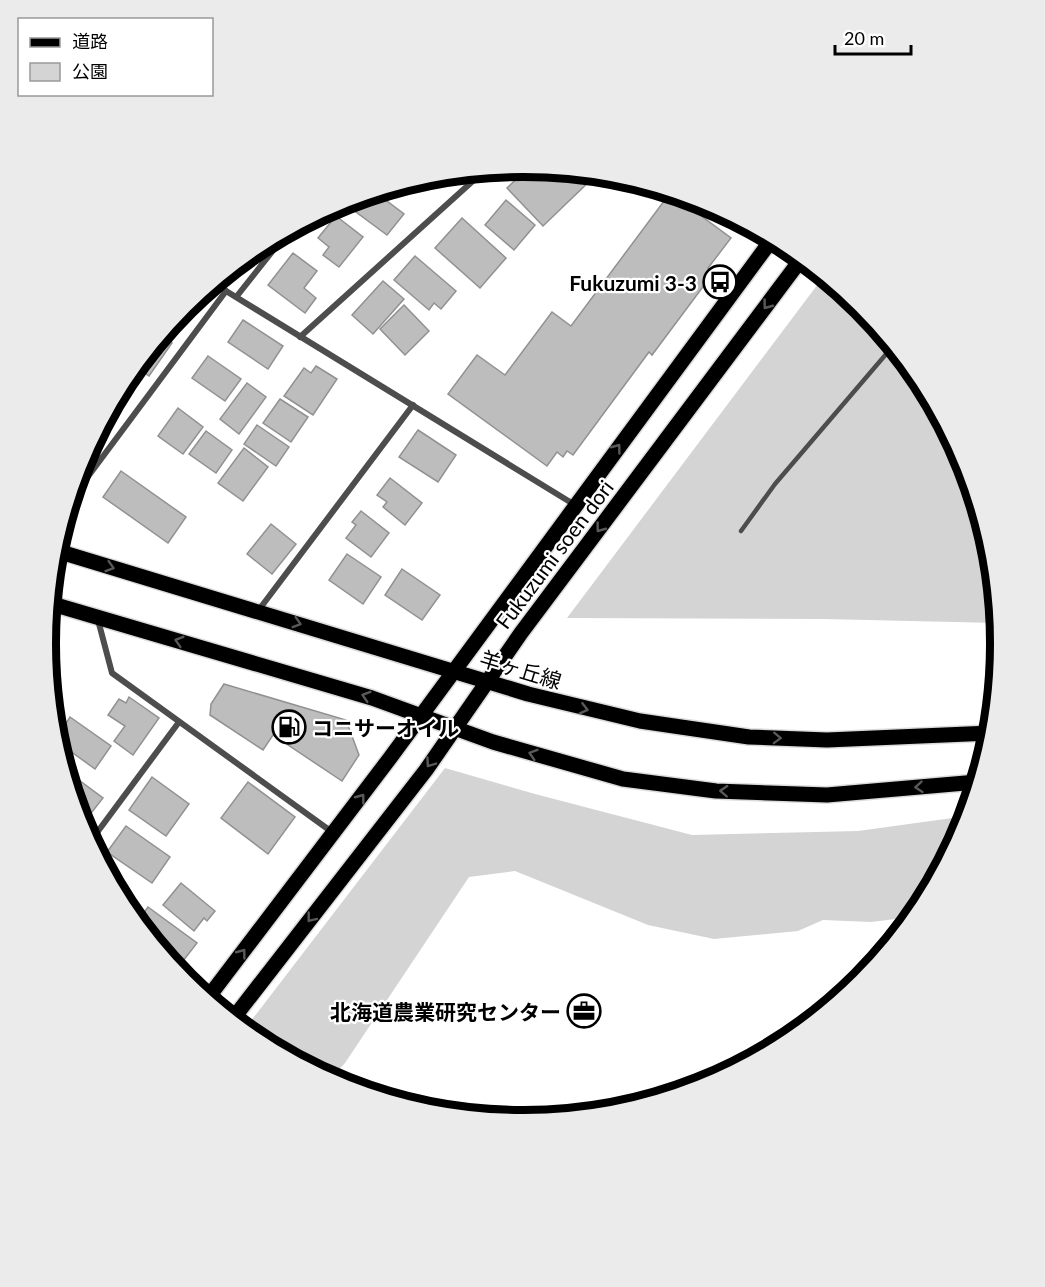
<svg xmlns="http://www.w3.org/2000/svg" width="1045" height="1287" font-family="Lato,'Noto Sans JP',sans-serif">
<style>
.green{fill:#d4d4d4}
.building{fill:#bdbdbd;stroke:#919191;stroke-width:1.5}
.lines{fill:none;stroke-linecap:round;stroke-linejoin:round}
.primary-casing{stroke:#dbdbdb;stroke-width:18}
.lane{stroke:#4d4d4d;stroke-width:4.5}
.street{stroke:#4d4d4d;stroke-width:6}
.primary{stroke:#000;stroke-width:15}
.oneway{stroke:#595959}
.labels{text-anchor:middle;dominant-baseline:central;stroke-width:4.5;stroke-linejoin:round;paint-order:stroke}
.poi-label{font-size:21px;font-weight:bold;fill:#000;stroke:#fff;text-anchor:end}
.street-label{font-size:21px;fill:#000;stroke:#fff}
.rim{fill:none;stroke:#000;stroke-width:8}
</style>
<rect width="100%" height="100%" fill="#fff"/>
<!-- green -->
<g class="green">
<path d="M 824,276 L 860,306 L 920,378 L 964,461 L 991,551 L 998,623 L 823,619 L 567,618 Z"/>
<path d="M 445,768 L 535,794 L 692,835 L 858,831 L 967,816 L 964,827 L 919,909 L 912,917 L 871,922 L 823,920 L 798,931 L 714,939 L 648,925 L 515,871 L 469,877 L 345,1063 L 330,1079 L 257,1040 L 244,1030 Z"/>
</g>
<!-- building -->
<g class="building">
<path d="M 529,167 L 537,172 L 542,168 L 598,173 L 543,226 L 507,188 Z"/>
<path d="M 407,182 L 395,197 L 384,189 Z"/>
<path d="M 375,192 L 404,214 L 387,235 L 352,209 L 363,195 Z"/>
<path d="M 670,193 L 731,238 L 708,268 L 714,272 L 652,355 L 649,352 L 573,455 L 567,451 L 563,457 L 557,452 L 547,466 L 448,394 L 477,355 L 505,375 L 552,312 L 571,326 Z"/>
<path d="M 506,200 L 535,225 L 514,250 L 485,225 Z"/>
<path d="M 336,216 L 363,237 L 339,267 L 323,255 L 329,247 L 318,238 Z"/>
<path d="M 462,218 L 506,258 L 480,288 L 435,248 Z"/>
<path d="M 293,253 L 317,271 L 304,288 L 316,298 L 305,313 L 268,285 Z"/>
<path d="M 415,256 L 456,291 L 441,309 L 434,303 L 429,310 L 394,280 Z"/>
<path d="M 383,281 L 404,299 L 373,334 L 352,315 Z"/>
<path d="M 404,305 L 429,331 L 405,355 L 380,329 Z"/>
<path d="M 243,320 L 283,346 L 268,369 L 228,342 Z"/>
<path d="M 161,335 L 172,343 L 149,376 L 135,366 Z"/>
<path d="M 208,356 L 241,379 L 225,401 L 192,378 Z"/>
<path d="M 316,366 L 337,379 L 313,415 L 284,396 L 304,368 L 311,373 Z"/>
<path d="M 247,383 L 266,397 L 239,434 L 220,419 Z"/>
<path d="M 280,399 L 308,417 L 291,442 L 263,423 Z"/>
<path d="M 178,408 L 203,427 L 183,454 L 158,436 Z"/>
<path d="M 257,425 L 289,447 L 276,466 L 244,444 Z"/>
<path d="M 418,430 L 456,455 L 438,482 L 399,457 Z"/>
<path d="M 206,431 L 232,450 L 216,473 L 189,454 Z"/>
<path d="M 244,448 L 268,467 L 243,501 L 218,483 Z"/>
<path d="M 121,471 L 186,517 L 168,543 L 103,497 Z"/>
<path d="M 390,478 L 422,503 L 405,525 L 383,507 L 387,502 L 377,495 Z"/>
<path d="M 361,511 L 389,533 L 371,557 L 346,538 L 356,525 L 352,522 Z"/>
<path d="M 271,524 L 296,544 L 272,574 L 247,554 Z"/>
<path d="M 347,554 L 381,577 L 363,604 L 329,580 Z"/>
<path d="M 402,569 L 440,595 L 422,620 L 385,595 Z"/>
<path d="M 224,684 L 346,720 L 359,755 L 342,781 L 273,735 L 263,750 L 210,715 L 211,704 Z"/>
<path d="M 129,697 L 159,718 L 133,755 L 114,741 L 125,726 L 108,715 L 119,699 L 126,703 Z"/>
<path d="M 70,717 L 111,746 L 95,769 L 55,740 Z"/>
<path d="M 64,769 L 103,798 L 81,826 Z"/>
<path d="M 152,777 L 189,804 L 166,836 L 129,810 Z"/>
<path d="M 248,782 L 295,817 L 268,854 L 221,818 Z"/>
<path d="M 126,826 L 170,857 L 152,883 L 107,852 Z"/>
<path d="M 181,883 L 215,911 L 207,921 L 204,918 L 194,931 L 163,905 Z"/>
<path d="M 148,907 L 197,943 L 176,970 L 137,922 Z"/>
</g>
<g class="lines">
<!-- primary casing -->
<g class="primary-casing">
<g id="primary">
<path d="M 54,550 L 528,694 L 640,721 L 749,737 L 827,740 L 991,733"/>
<path d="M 49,603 L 372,698 L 493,742 L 623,779 L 716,791 L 827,795 L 977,782"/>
<path d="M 207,999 L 390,758 L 773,238"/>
<path d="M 232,1020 L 426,770 L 521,633 L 802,258"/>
</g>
</g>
<!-- lane -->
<path class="lane" d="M 741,531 L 775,484 L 893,346"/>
<!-- street -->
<g class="street">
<path d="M 213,283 L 575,505"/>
<path d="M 237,296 L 290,229"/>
<path d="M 300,337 L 485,170"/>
<path d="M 69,502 L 226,291"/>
<path d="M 258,611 L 413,405"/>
<path d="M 98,620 L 112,673 L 332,832"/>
<path d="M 90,842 L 179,722"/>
</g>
<!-- primary -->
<use href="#primary" class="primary"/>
</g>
<!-- one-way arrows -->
<defs><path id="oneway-chevron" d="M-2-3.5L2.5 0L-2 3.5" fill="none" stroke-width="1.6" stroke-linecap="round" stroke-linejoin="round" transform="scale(1.5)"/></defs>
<g class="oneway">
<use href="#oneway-chevron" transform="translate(767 305) rotate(127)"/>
<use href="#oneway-chevron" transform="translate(617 448) rotate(-53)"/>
<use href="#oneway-chevron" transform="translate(600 528) rotate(127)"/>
<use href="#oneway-chevron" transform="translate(110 567) rotate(17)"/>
<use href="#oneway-chevron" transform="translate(297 623) rotate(17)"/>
<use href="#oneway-chevron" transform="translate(179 641) rotate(-163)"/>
<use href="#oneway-chevron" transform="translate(366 696) rotate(-163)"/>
<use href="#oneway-chevron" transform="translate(584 709) rotate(14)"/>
<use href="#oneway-chevron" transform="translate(777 738) rotate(2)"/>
<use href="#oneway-chevron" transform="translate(533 754) rotate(-163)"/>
<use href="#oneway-chevron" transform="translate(430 763) rotate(125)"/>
<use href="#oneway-chevron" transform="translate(919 787) rotate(175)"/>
<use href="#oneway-chevron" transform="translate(724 791) rotate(-177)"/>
<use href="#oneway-chevron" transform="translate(361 798) rotate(-53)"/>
<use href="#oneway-chevron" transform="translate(311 918) rotate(128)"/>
<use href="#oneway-chevron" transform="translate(242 953) rotate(-53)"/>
</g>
<!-- icons -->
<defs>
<g id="bus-ring" transform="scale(1.725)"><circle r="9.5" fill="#fff" stroke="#000" stroke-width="1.5"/><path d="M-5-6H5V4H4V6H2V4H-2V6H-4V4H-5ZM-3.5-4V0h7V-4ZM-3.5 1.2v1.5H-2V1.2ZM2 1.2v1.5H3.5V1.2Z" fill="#000"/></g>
<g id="fuel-ring" transform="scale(1.725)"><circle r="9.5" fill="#fff" stroke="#000" stroke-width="1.5"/><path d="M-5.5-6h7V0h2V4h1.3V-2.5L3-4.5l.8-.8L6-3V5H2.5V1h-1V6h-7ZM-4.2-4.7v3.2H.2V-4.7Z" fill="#000"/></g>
<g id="office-ring" transform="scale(1.725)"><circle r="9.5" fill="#fff" stroke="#000" stroke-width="1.5"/><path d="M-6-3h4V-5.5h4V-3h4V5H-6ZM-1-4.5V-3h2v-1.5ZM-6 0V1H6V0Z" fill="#000"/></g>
</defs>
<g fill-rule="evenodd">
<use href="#bus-ring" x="720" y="282"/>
<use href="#fuel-ring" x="289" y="727"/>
<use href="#office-ring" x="584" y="1011"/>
</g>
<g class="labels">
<!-- poi labels -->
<g class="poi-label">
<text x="697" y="282">Fukuzumi 3-3</text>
<text x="312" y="727" text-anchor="start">コニサーオイル</text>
<text x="561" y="1011">北海道農業研究センター</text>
</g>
<!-- street labels -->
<g class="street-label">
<text transform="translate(554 554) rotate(-53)">Fukuzumi soen dori</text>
<text transform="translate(521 669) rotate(17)">羊ヶ丘線</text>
</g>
</g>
<!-- crop -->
<path d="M0 0H1045V1287H0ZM522 177H524A466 466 0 0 1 990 643V644A466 466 0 0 1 524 1110H522A466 466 0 0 1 56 644V643A466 466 0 0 1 522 177Z" fill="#ebebeb" fill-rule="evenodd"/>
<path class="rim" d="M522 177H524A466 466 0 0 1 990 643V644A466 466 0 0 1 524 1110H522A466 466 0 0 1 56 644V643A466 466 0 0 1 522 177Z"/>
<!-- legend -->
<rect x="18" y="18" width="195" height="78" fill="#ffffff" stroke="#999999" stroke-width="1.5"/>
<rect x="30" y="38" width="30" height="9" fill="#000000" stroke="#999999" stroke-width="1.5"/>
<text x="72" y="48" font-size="18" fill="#000000">道路</text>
<rect x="30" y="63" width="30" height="18" fill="#d4d4d4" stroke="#999999" stroke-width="1.5"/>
<text x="72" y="78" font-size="18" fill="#000000">公園</text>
<!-- scale -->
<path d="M835 45v9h76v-9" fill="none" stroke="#000000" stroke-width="3"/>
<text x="844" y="45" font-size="18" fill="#000000" stroke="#ffffff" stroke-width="4.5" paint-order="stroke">20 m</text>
</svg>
